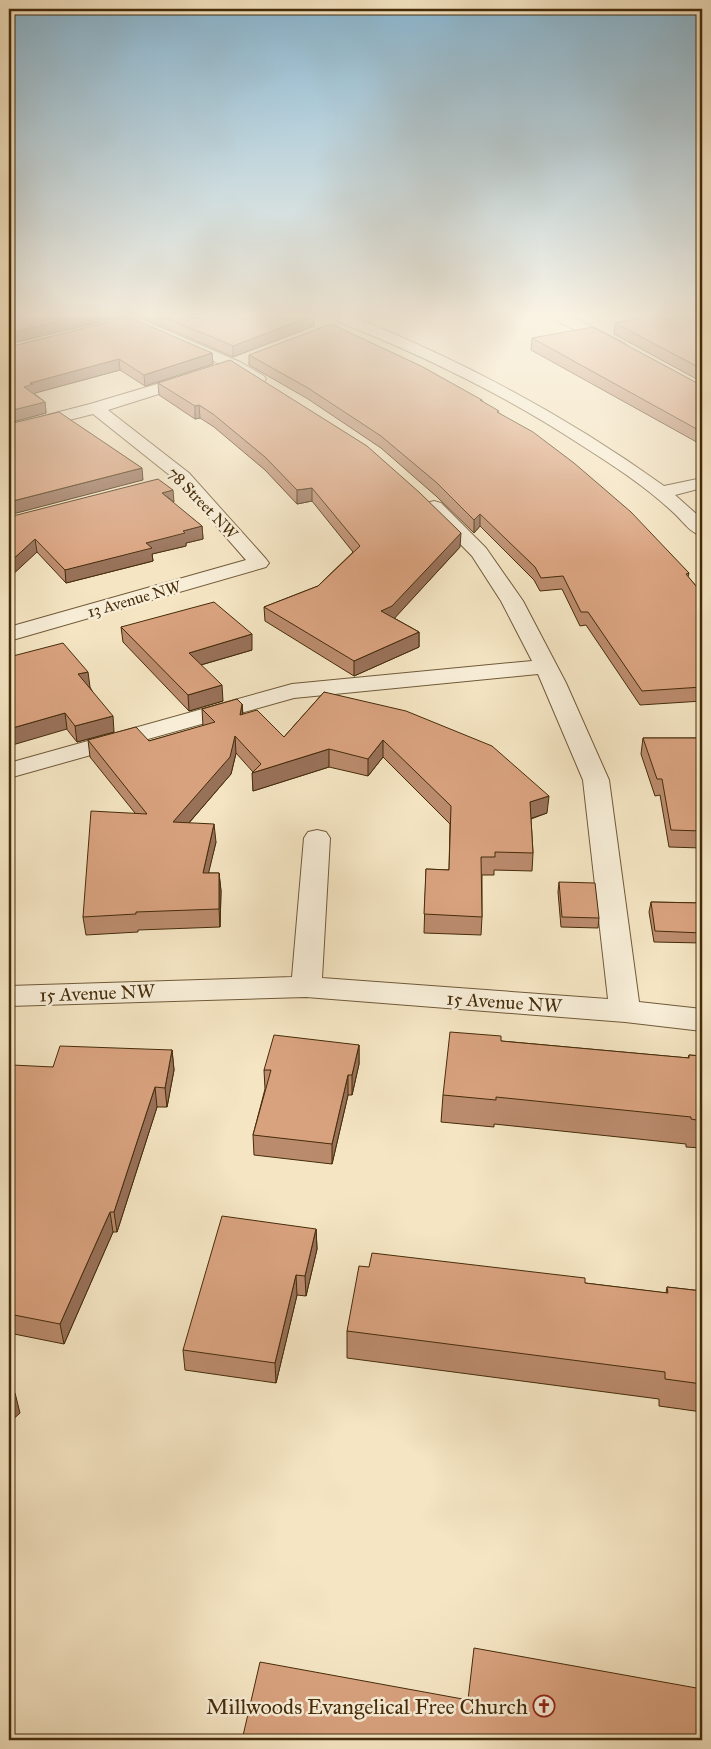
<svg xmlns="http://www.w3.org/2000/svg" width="711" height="1749" font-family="'IM FELL Great Primer',serif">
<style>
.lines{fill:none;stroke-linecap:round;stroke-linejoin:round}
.minor-casing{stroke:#715a38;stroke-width:2}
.minor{fill:#f8eed8;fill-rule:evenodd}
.wall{fill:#bb8b6d;stroke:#452c0a}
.shaded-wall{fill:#987159;stroke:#452c0a}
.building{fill:#d9a27f;stroke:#452c0a}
.labels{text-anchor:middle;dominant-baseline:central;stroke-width:5;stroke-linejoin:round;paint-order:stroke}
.far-street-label{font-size:16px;fill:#452c0a;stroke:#f8eed8}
.street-label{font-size:19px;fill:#452c0a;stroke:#f8eed8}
.near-poi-label{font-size:22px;fill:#452c0a;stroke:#f8eed8;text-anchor:end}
</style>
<rect width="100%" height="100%" fill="#f5e5c3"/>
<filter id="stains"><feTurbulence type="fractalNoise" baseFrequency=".004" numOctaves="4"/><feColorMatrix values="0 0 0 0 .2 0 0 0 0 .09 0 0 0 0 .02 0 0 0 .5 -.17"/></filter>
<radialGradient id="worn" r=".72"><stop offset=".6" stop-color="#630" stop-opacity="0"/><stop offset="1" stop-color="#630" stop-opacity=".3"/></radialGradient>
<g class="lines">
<!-- minor casing -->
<g class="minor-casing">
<g id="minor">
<path d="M 118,318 L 138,318 L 240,362 L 264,376 L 266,379 L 264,382 C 251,386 240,375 229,369 C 194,350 156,337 120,321 Z"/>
<path d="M 335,318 L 356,318 C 465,362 568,417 664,486 L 702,478 L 702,488 L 675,495 L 702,519 L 702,536 C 691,533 684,523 676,515 C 648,488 614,466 581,445 C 505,395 422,355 337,321 Z"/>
<path d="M 555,318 L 574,318 L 624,343 L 627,346 L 624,349 L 614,349 L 557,321 Z"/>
<path d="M 194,373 L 200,375 L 202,378 L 200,381 L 108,410 L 189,473 L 266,559 L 269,563 L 266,567 L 9,641 L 9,627 L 246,560 L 177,481 L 93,414 L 9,435 L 9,425 L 90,404 Z"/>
<path d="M 434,501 L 441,503 L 486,548 L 523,601 L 566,683 L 609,780 L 639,1002 L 702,1009 L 702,1031 L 625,1022 L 306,997 L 9,1006 L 9,986 L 292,977 L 304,838 L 308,832 L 317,830 L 326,832 L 330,838 L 322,978 L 608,999 L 583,780 L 538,674 L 294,698 L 9,778 L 9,763 L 292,684 L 532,661 L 501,601 L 472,556 L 424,507 L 427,503 Z"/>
</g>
</g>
<!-- minor -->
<use href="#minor" class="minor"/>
</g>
<!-- wall -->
<g class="wall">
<path d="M 143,318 L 314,318 L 314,326 L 233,357 Z"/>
<path d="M 702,318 L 702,382 L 614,334 L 615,323 Z"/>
<path d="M 532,338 L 702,384 L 702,445 L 531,350 Z"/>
<path d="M 9,347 L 212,353 L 213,364 L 145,386 L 120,370 L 35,393 L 35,394 L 45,402 L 46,413 L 9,423 Z"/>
<path d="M 249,355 L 482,400 L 482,401 L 499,413 L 689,573 L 688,577 L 702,593 L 702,701 L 640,705 L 586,625 L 580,626 L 562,589 L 540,591 L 534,580 L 480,526 L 474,533 L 436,496 L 381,448 L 308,399 L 249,365 Z"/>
<path d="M 158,383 L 460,547 L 394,618 L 419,632 L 419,647 L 354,676 L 265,621 L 264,607 L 318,586 L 353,552 L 312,501 L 297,504 L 265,470 L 214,427 L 200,418 L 195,419 L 159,395 Z"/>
<path d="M 173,503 L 202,526 L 203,539 L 186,543 L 186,546 L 152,554 L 153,561 L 66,583 L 37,552 L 9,517 Z"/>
<path d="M 121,627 L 252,650 L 201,665 L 223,701 L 189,711 L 123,642 Z"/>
<path d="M 9,657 L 90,687 L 114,732 L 77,742 Z"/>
<path d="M 324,692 L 547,813 L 531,819 L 533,853 L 532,871 L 494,870 L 494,875 L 482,875 L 482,917 L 481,935 L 424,933 L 426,869 L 449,870 L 450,824 L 383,757 L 368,776 L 329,767 L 253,791 L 253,772 L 236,753 L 231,774 L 189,823 L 216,842 L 208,873 L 219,873 L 221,891 L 220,927 L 138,930 L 138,932 L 86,935 L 83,917 L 135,813 L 90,757 L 88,740 L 149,741 L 203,726 L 202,709 L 242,704 L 243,714 L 284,737 Z"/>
<path d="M 643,738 L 702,738 L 702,848 L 669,847 L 660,795 L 655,796 L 641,754 Z"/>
<path d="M 559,882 L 599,918 L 598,928 L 561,927 L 558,892 Z"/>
<path d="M 651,902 L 702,903 L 702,943 L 654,942 L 649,912 Z"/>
<path d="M 501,1041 L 688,1058 L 689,1055 L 702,1056 L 702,1148 L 686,1147 L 686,1144 L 494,1124 L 494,1127 L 441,1122 L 443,1095 Z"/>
<path d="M 359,1045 L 359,1064 L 352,1095 L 348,1095 L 332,1164 L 254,1155 L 253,1135 L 265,1089 L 264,1070 Z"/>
<path d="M 172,1050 L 174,1070 L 167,1107 L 157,1107 L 117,1232 L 113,1232 L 64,1344 L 9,1333 L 9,1077 L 53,1067 Z"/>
<path d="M 316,1229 L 317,1249 L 306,1296 L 297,1295 L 276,1383 L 185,1370 L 183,1350 Z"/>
<path d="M 585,1283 L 666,1293 L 667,1287 L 702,1291 L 702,1412 L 659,1406 L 659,1399 L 347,1358 L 347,1331 Z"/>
</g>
<!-- shaded-wall -->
<g class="shaded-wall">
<path d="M 72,318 L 117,318 L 9,344 L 9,333 Z"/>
<path d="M 307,318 L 314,318 L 314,326 L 233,357 L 233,346 Z"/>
<path d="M 212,353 L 213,364 L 145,386 L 144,375 Z"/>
<path d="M 119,359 L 120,370 L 35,393 L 35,395 L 24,387 L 30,383 Z"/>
<path d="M 45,402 L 46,413 L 9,423 L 9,411 Z"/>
<path d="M 199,405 L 200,418 L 195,419 L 195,406 Z"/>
<path d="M 142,468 L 143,480 L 9,515 L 9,502 Z"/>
<path d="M 312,488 L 312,501 L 297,504 L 297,490 Z"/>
<path d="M 173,490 L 174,502 L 162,493 Z"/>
<path d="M 480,514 L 480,526 L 474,533 L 474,520 Z"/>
<path d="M 202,526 L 203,539 L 186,543 L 186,546 L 152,554 L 153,561 L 66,583 L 65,570 L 183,531 Z"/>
<path d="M 461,533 L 460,547 L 392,621 L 381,611 Z"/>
<path d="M 35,539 L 37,552 L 9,578 L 9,563 Z"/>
<path d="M 9,584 L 11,584 L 13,597 L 9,598 Z"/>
<path d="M 419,632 L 419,647 L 354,676 L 354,661 Z"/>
<path d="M 252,634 L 252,650 L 190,668 L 189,653 Z"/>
<path d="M 88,672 L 90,687 L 80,690 L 78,674 Z"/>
<path d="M 222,685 L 223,701 L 189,711 L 188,695 Z"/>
<path d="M 242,704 L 243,721 L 240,715 Z"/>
<path d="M 65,713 L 67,729 L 9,746 L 9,729 Z"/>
<path d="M 113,716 L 114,732 L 77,742 L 75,726 Z"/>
<path d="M 235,736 L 236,753 L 231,774 L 174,840 L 173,822 Z"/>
<path d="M 383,740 L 383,757 L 368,776 L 368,759 Z"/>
<path d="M 329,749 L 329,767 L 253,791 L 252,773 Z"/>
<path d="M 549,796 L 547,813 L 529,819 L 530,802 Z"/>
<path d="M 214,824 L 216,842 L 204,892 L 203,873 Z"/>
<path d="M 219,873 L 221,891 L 220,927 L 219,909 Z"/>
<path d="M 359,1045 L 359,1064 L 352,1095 L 352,1075 Z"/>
<path d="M 172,1050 L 174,1070 L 167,1107 L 165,1088 Z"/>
<path d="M 348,1075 L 348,1095 L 332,1164 L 332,1144 Z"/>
<path d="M 155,1087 L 157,1107 L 117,1232 L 114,1212 Z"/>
<path d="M 110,1212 L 113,1232 L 64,1344 L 60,1324 Z"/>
<path d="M 316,1229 L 317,1249 L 306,1296 L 305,1276 Z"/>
<path d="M 296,1275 L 297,1295 L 276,1383 L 275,1363 Z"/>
<path d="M 15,1393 L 20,1413 L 9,1423 L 9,1399 Z"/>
</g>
<!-- building -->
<g class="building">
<path d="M 9,318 L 72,318 L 9,333 Z"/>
<path d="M 125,318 L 131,318 L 212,353 L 144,375 L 119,359 L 30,383 L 33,384 L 24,387 L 45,402 L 9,411 L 9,347 Z"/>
<path d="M 167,318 L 307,318 L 233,346 Z"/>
<path d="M 641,318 L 702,318 L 702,369 L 615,323 Z"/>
<path d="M 331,324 L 421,366 L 482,400 L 480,400 L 499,411 L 497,412 L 533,432 L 574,463 L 631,512 L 689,573 L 686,574 L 702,593 L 702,687 L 642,691 L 588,612 L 581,612 L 563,576 L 541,578 L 535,567 L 480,514 L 474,520 L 437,483 L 381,436 L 308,388 L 249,355 Z"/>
<path d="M 593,327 L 697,383 L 702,384 L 702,432 L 532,338 Z"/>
<path d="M 230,360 L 367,446 L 420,493 L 461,533 L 392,606 L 381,611 L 419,632 L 354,661 L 264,607 L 318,586 L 360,546 L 312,488 L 297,490 L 265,457 L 213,414 L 199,405 L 195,406 L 158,383 Z"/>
<path d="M 59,412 L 142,468 L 9,502 L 9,424 Z"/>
<path d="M 158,479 L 173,490 L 162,493 L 202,526 L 183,531 L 185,533 L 146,543 L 152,548 L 65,570 L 35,539 L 9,563 L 9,517 Z"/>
<path d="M 214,602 L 252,634 L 189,653 L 222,685 L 188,695 L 121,627 Z"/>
<path d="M 63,643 L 88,672 L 78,674 L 113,716 L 75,726 L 65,713 L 9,729 L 9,657 Z"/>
<path d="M 324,692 L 406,711 L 492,746 L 549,796 L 530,802 L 533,853 L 495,852 L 495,857 L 481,857 L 482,917 L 424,914 L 426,869 L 449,870 L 451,806 L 383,740 L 368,759 L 329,749 L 252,773 L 261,764 L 235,736 L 230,757 L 173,822 L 214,824 L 203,873 L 219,873 L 219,909 L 136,912 L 136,914 L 83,917 L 91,811 L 147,814 L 88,740 L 136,727 L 149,741 L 215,722 L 202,709 L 237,699 L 242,704 L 240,715 L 257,710 L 284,737 Z"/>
<path d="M 643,738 L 702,738 L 702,831 L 671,830 L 662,779 L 657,779 Z"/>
<path d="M 559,882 L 595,883 L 599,918 L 562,917 Z"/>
<path d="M 651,902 L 702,903 L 702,933 L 655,931 Z"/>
<path d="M 450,1032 L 501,1036 L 501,1041 L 689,1058 L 689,1055 L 702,1056 L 702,1121 L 691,1119 L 691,1117 L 496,1097 L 496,1100 L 443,1095 Z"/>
<path d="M 274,1035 L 359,1045 L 352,1075 L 348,1075 L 332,1144 L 253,1135 L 271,1070 L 264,1070 Z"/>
<path d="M 60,1046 L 172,1050 L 165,1088 L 155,1087 L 114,1212 L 110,1212 L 60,1324 L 9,1314 L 9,1184 L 11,1179 L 9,1179 L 9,1077 L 12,1065 L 53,1067 Z"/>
<path d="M 222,1216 L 316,1229 L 305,1276 L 296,1275 L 275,1363 L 183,1350 Z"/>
<path d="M 372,1253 L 585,1278 L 585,1283 L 668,1293 L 667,1287 L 702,1291 L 702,1384 L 665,1379 L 665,1372 L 347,1331 L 359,1266 L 369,1267 Z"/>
<path d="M 9,1388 L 15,1393 L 9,1399 Z"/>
<path d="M 474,1648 L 702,1689 L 702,1740 L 242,1740 L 260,1662 L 468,1700 Z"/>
</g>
<!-- sky -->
<linearGradient id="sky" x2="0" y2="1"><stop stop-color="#89b8d4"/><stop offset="0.56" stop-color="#faf3e4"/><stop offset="1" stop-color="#faf3e4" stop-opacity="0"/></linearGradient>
<rect width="711" height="563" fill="url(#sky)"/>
<!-- icons -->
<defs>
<g id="church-ring" transform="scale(1.125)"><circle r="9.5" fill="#f8eed8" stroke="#8f2418" stroke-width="1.5"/><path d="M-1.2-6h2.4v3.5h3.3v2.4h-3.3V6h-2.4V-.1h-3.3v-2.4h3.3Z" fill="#8f2418"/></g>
</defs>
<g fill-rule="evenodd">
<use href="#church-ring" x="544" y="1706"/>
</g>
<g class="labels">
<!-- far-street labels -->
<g class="far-street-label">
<text transform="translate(203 503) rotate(46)">78 Street NW</text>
<text transform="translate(134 599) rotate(-16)">13 Avenue NW</text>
</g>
<!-- street labels -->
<g class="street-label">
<text transform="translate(97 993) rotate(-2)">15 Avenue NW</text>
<text transform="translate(504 1002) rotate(4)">15 Avenue NW</text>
</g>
<!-- near-poi labels -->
<g class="near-poi-label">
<text x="528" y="1706">Millwoods Evangelical Free Church</text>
</g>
</g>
<!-- margin -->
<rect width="711" height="1749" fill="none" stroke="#f5e5c3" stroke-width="30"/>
<rect x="10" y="10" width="691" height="1729" fill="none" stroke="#452c0a" stroke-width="2.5"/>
<rect x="15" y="15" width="681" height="1719" fill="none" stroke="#452c0a"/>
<rect width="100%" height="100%" filter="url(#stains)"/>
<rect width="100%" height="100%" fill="url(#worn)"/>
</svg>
